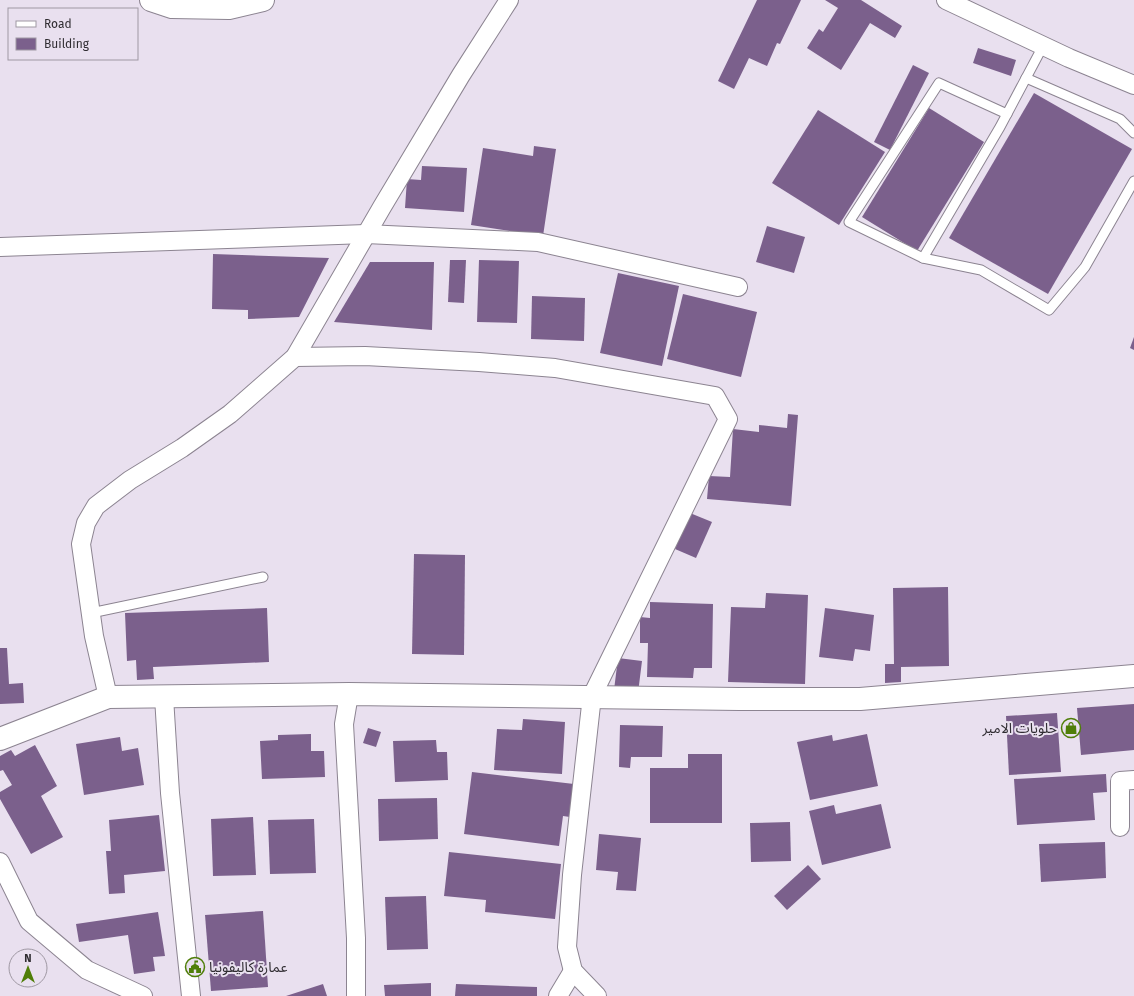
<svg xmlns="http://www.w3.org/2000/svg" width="1134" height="996" font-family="'Fira Sans','Noto Sans Arabic',sans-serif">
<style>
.building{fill:#7b608c}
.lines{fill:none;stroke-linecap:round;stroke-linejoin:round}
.service-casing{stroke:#8c8491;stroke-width:11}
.minor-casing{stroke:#8c8491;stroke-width:20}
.tertiary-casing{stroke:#8c8491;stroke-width:24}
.secondary-casing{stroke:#8c8491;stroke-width:24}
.service{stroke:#fff;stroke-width:9}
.minor{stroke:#fff;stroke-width:18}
.tertiary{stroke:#fff;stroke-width:22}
.secondary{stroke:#fff;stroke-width:22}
.labels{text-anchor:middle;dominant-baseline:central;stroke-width:4;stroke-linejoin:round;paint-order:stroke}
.poi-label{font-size:14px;fill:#302d32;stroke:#e9e0ef;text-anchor:end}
</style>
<rect width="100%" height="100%" fill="#e9e0ef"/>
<!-- building -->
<g class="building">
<path d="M 757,0 L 801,0 L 780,44 L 777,43 L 767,66 L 749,58 L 734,89 L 718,81 Z"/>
<path d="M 825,0 L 861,0 L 902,26 L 895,38 L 870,23 L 841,70 L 807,48 L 819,29 L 823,32 L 838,8 Z"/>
<path d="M 978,48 L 1016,60 L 1011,76 L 973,63 Z"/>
<path d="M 913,65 L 929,73 L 890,150 L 874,142 Z"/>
<path d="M 1034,93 L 1132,149 L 1048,294 L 949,238 Z"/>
<path d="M 929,108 L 984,142 L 917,251 L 862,217 Z"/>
<path d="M 818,110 L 885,152 L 839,225 L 772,183 Z"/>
<path d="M 534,146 L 556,149 L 543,236 L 471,225 L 483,148 L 533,156 Z"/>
<path d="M 422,166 L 467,168 L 464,212 L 405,208 L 407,179 L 421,180 Z"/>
<path d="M 767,226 L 805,237 L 794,273 L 756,262 Z"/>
<path d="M 213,254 L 329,258 L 299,317 L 248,319 L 248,310 L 212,309 Z"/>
<path d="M 450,260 L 466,260 L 464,303 L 448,302 Z"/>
<path d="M 479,260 L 519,261 L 517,323 L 477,322 Z"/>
<path d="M 370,262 L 434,262 L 432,330 L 334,322 Z"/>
<path d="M 618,273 L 679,286 L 662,366 L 600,353 Z"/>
<path d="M 683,294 L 757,312 L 741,377 L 667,359 Z"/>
<path d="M 532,296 L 585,298 L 584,341 L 531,339 Z"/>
<path d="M 1134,337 L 1134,350 L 1130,348 Z"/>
<path d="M 788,414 L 798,415 L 791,506 L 707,499 L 709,476 L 730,477 L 733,429 L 759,432 L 759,425 L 787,428 Z"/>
<path d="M 690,513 L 712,522 L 696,558 L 675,549 Z"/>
<path d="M 414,554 L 465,555 L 464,655 L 412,654 Z"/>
<path d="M 948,587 L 949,666 L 901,667 L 901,682 L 885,683 L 885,664 L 894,664 L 893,588 Z"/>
<path d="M 766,593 L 808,595 L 805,684 L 728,682 L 731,607 L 765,608 Z"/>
<path d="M 650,602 L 713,604 L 712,668 L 694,668 L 693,678 L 647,677 L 648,643 L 640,643 L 640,617 L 650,618 Z"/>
<path d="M 267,608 L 269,662 L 153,667 L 154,679 L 137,680 L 136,660 L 127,661 L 125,613 Z"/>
<path d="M 825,608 L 874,615 L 870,651 L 855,649 L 853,661 L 819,657 Z"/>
<path d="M 0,648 L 7,648 L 9,684 L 23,683 L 24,703 L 0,704 Z"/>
<path d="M 618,658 L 642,661 L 638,693 L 614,690 Z"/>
<path d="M 1134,704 L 1134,750 L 1081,755 L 1077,708 Z"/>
<path d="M 1057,713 L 1061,772 L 1009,775 L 1006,716 Z"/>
<path d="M 523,719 L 565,722 L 562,774 L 494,770 L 497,729 L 522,730 Z"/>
<path d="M 620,725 L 663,726 L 662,757 L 631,757 L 630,768 L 619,767 Z"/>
<path d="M 368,728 L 381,732 L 376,747 L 363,743 Z"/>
<path d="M 311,734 L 311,751 L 324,751 L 325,777 L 262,779 L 260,741 L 278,740 L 278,735 Z"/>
<path d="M 867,734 L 878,786 L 810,800 L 797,742 L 832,735 L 833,741 Z"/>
<path d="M 120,737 L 122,751 L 138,748 L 144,785 L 84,795 L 76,744 Z"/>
<path d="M 436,740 L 437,752 L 447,752 L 448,780 L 395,782 L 393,741 Z"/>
<path d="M 35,745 L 57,786 L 41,796 L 63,837 L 31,854 L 0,799 L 0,792 L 12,785 L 3,770 L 0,771 L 0,756 L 11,750 L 15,756 Z"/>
<path d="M 688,754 L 722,754 L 722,823 L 650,823 L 650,768 L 688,768 Z"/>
<path d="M 472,772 L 574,784 L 570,817 L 563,816 L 559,846 L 464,834 Z"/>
<path d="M 1106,774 L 1107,792 L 1093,793 L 1095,820 L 1017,825 L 1014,779 Z"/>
<path d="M 437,798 L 438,839 L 379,841 L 378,799 Z"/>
<path d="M 881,804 L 891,848 L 822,865 L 809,811 L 834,805 L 836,814 Z"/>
<path d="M 159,815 L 165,871 L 124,875 L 125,893 L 109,894 L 106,851 L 111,851 L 109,820 Z"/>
<path d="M 253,817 L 256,875 L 213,876 L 211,819 Z"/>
<path d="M 314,819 L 316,873 L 270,874 L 268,820 Z"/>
<path d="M 790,822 L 791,861 L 751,862 L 750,823 Z"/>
<path d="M 599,834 L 641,838 L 636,891 L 616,890 L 618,872 L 596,870 Z"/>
<path d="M 1105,842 L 1106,878 L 1041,882 L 1039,844 Z"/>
<path d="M 449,852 L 561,864 L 555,919 L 485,912 L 486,900 L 444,896 Z"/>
<path d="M 808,865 L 821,879 L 787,910 L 774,896 Z"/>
<path d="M 426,896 L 428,949 L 387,950 L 385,897 Z"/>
<path d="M 263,911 L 268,987 L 211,991 L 205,915 Z"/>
<path d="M 158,912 L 165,956 L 153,957 L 155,971 L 134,974 L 128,935 L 79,942 L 76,924 Z"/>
<path d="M 431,983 L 431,996 L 385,996 L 384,985 Z"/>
<path d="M 323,984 L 327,996 L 286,996 Z"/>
<path d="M 456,984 L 537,987 L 537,996 L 455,996 Z"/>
</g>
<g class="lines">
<!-- service casing -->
<g class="service-casing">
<g id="service">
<path d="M 1026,78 L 1120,119 L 1134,133"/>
<path d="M 1007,114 L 939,83 L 849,222 L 923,258 L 981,270 L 1049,310 L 1085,267 L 1134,181"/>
<path d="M 923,258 L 1000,127 L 1043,46"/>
<path d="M 91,613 L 263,577"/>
</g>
</g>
<!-- minor casing -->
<g class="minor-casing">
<g id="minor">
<path d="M 946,0 L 1069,58 L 1134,85"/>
<path d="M 0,247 L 366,234 L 538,242 L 738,287"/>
<path d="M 295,357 L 365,356 L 479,362 L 555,368 L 715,396 L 728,419 L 592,696 L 572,875 L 567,947 L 573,971 L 597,996"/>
<path d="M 349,694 L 344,724 L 356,938 L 356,996"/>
<path d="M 108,697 L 94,636 L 81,544 L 86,523 L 96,506 L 130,480 L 182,448 L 230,414 L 295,357 L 382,207 L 461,75 L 509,0"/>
<path d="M 164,697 L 170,793 L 191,996"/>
<path d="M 1120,827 L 1120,781 L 1134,780"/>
<path d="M 0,862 L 29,921 L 87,970 L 143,996"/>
<path d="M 558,996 L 573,971"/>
</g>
</g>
<!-- tertiary casing -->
<g class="tertiary-casing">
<path id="tertiary" d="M 151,0 L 172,7 L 229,8 L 263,0"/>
</g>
<!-- secondary casing -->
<g class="secondary-casing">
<path id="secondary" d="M 0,739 L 108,697 L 349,694 L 739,699 L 860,699 L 1134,676"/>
</g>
<!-- service -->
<use href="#service" class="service"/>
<!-- minor -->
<use href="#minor" class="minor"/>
<!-- tertiary -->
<use href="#tertiary" class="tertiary"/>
<!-- secondary -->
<use href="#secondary" class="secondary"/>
</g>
<!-- icons -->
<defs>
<g id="shop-ring" transform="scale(1)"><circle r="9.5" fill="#e9e0ef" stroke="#4f7e08" stroke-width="1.5"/><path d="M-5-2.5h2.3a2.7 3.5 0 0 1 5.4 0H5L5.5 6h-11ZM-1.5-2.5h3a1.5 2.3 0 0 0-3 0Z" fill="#4f7e08"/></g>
<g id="civic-ring" transform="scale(1)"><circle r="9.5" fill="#e9e0ef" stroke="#4f7e08" stroke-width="1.5"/><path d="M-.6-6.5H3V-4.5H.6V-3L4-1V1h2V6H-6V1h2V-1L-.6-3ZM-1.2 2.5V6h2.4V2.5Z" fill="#4f7e08"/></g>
</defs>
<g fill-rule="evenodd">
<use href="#shop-ring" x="1071" y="728"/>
<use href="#civic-ring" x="195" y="967"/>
</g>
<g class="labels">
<!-- poi labels -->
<g class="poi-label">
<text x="1057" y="728">حلويات الامير</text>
<text x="209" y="967" text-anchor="start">عمارة كاليفونيا</text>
</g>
</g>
<!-- legend -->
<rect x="8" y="8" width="130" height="52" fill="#e9e0ef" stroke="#9f98a3"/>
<rect x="16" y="21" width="20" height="6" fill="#ffffff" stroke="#9f98a3"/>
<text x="44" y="28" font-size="12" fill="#302d32">Road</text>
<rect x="16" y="38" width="20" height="12" fill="#7b608c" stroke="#9f98a3"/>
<text x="44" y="48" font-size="12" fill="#302d32">Building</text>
<!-- north arrow -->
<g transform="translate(28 968)"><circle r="19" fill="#e9e0ef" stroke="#9f98a3"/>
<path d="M0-3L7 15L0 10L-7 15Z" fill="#4f7e08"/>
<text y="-6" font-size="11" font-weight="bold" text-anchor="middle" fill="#302d32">N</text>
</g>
</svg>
